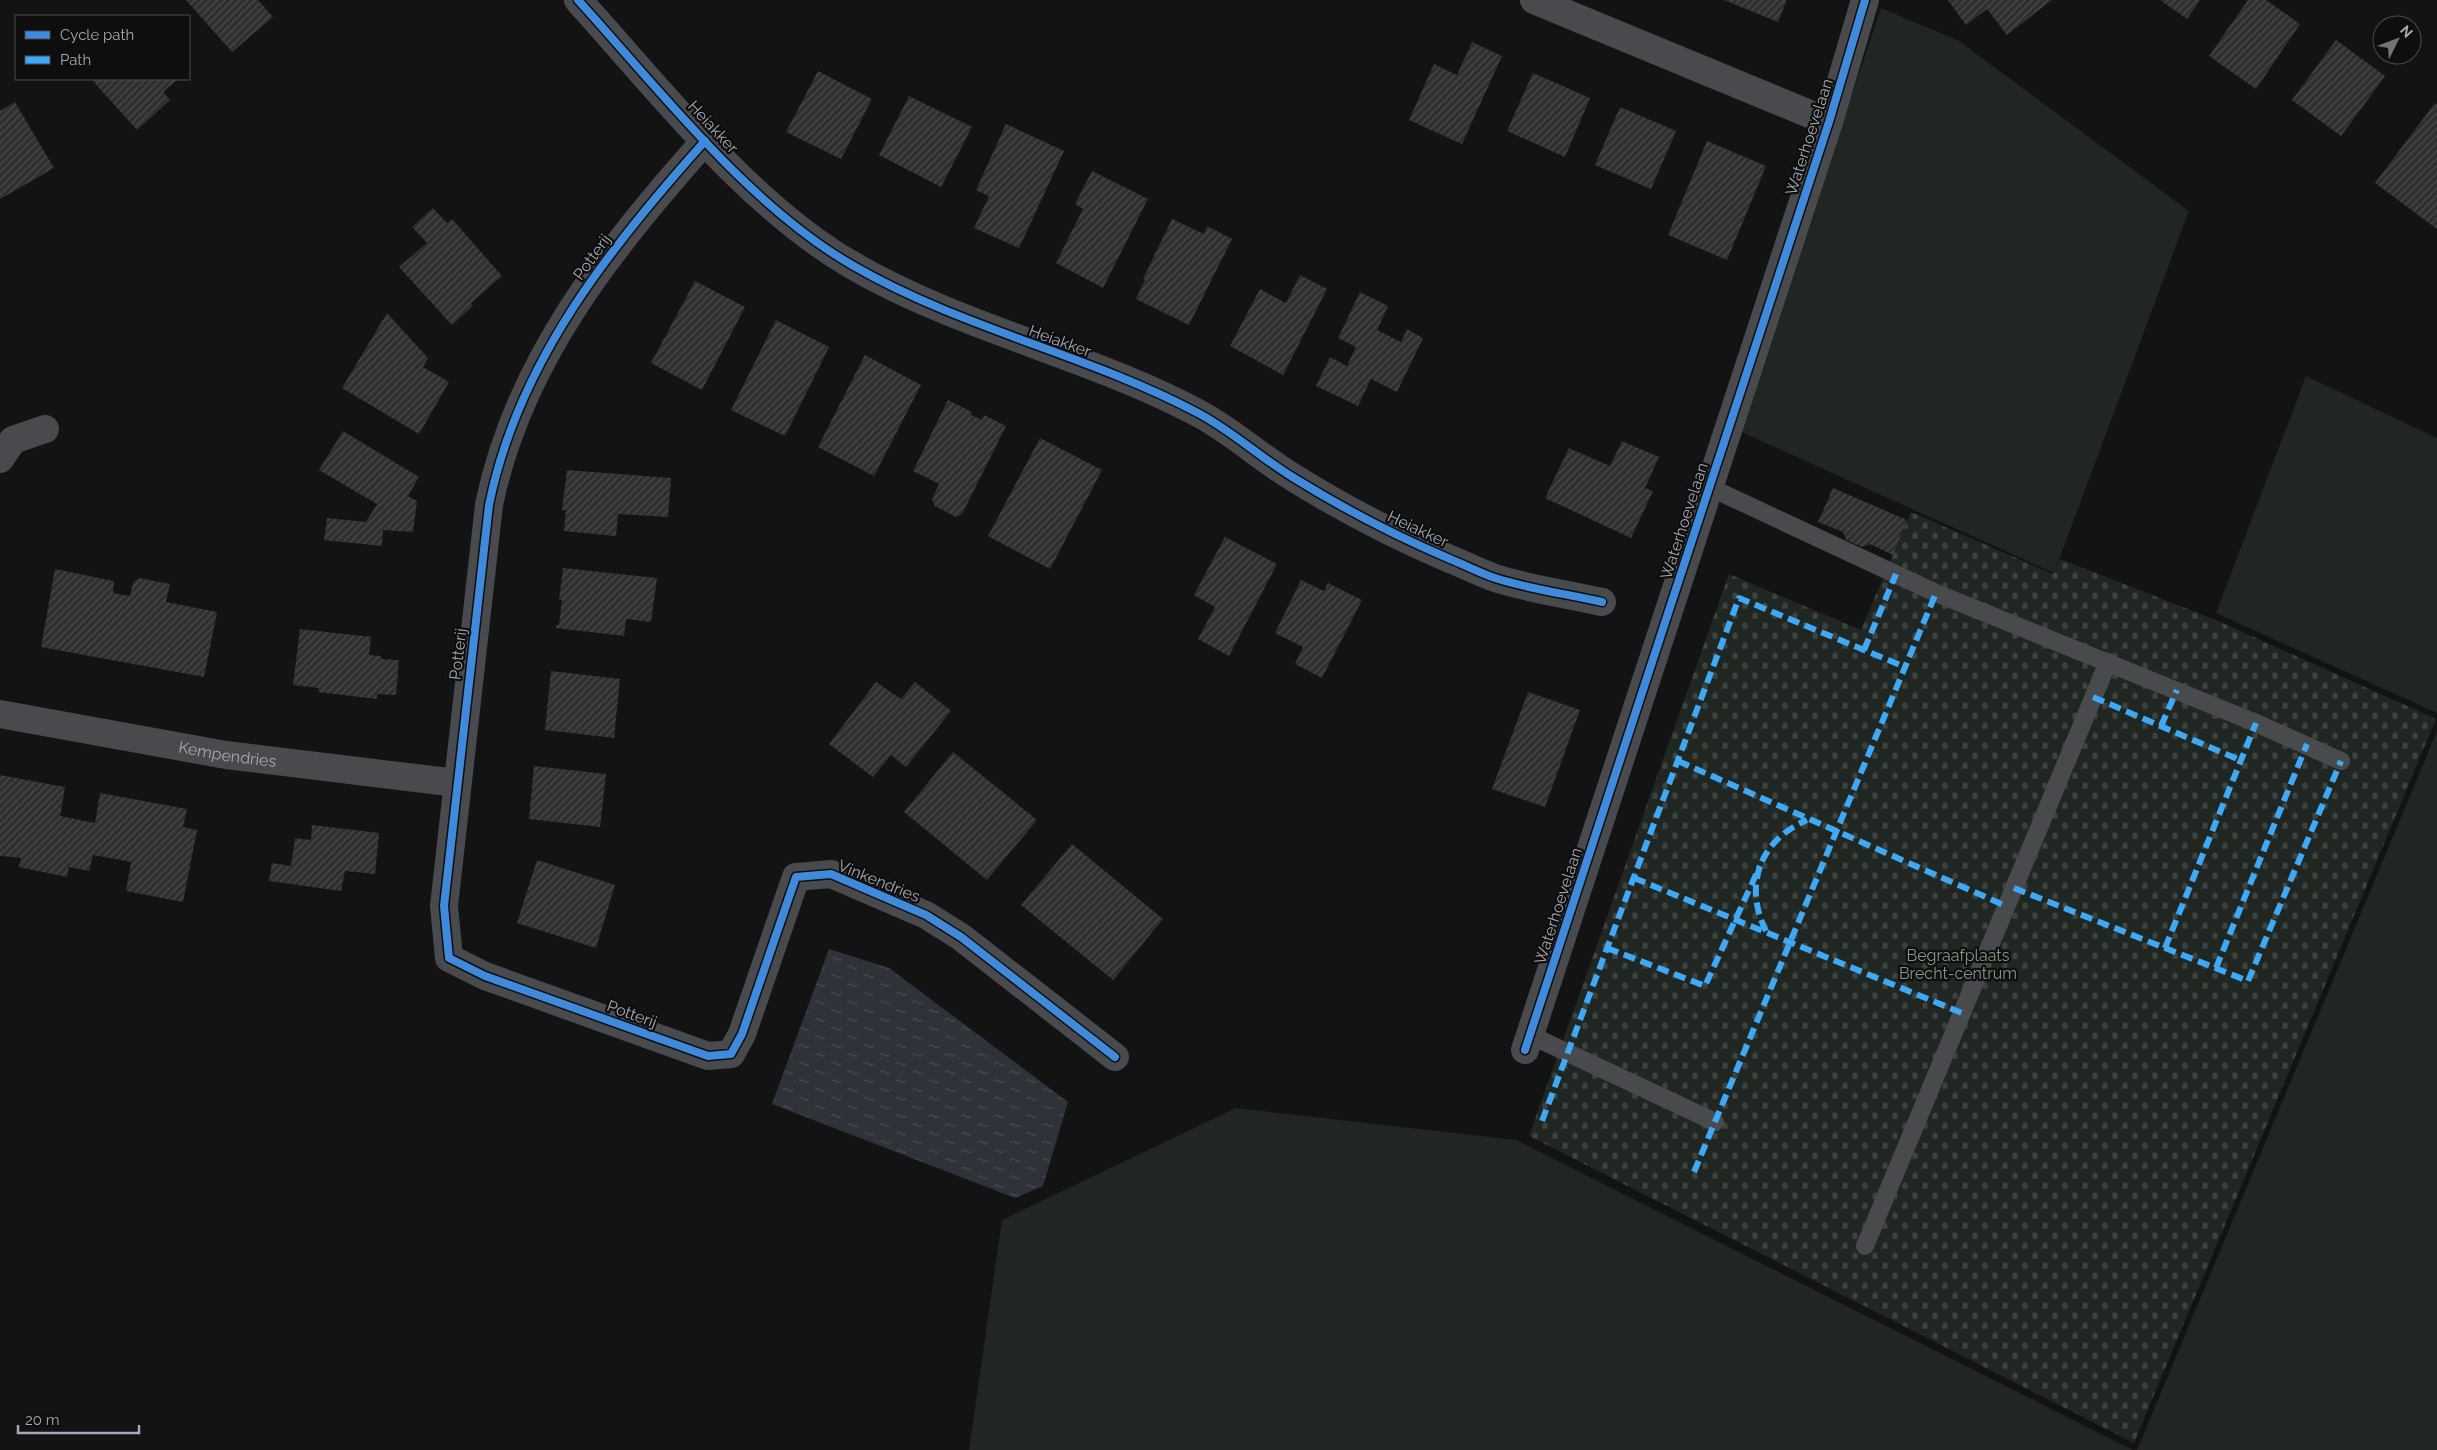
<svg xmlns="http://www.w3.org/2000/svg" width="2437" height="1450" font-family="Raleway,sans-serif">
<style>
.green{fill:#202621}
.cemetery{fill:url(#cemetery-stones)}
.water{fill:url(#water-ripples)}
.building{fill:url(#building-hatch)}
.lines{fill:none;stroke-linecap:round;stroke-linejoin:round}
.lane{stroke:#494a4d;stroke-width:18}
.street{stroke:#494a4d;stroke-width:28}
.quiet{stroke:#3fa9f5;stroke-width:6;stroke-dasharray:12 6;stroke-linecap:butt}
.cycleway-casing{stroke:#0e0e0f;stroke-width:11}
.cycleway{stroke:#408adc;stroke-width:8}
.labels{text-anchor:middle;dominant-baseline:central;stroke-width:4.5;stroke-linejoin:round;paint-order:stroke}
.street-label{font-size:16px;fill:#a6a9b3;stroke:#0e0e0f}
.park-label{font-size:16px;fill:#7f9c84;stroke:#0e0e0f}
</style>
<defs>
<pattern id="cemetery-stones" width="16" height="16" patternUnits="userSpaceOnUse" patternTransform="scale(1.25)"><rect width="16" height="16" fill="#202621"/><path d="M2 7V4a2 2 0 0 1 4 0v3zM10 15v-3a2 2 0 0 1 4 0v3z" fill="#3d433f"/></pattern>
<pattern id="water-ripples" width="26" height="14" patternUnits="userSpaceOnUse" patternTransform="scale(1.25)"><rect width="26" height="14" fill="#2d3339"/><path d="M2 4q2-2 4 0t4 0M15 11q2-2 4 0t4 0" fill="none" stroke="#484e53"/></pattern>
<pattern id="building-hatch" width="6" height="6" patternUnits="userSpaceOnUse" patternTransform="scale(1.25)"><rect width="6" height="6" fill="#2f2f31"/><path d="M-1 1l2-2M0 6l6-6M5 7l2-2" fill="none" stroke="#4a4a4c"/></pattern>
</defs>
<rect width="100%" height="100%" fill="#131314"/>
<!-- green -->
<g class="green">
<path d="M 1881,8 L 1959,41 L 2189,211 L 2054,573 L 1739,431 Z"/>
<path d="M 2306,376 L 2437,438 L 2437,713 L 2216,613 Z"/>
<path d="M 2437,731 L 2437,1450 L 2137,1450 Z"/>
<path d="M 1236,1108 L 1516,1140 L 2133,1450 L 969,1450 L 1002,1220 Z"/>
</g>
<!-- cemetery -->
<path class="cemetery" d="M 1911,512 L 2053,574 L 2060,559 L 2216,620 L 2436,719 L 2134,1443 L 1529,1136 L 1729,574 L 1861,630 Z"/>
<!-- water -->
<path class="water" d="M 829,949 L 889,968 L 1068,1102 L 1043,1186 L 1015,1198 L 772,1104 Z"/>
<!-- building -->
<g class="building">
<path d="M 186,0 L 258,0 L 273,17 L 232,52 Z"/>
<path d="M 1724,0 L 1787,0 L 1778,22 Z"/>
<path d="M 1948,0 L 2052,0 L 2007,35 L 1987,9 L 1966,25 Z"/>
<path d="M 2160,0 L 2200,0 L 2187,19 Z"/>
<path d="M 2248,0 L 2266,0 L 2300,24 L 2256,89 L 2209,56 Z"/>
<path d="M 2336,40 L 2385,76 L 2341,136 L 2292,100 Z"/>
<path d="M 1472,42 L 1502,56 L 1462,144 L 1409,120 L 1434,64 L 1457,75 Z"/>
<path d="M 818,71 L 872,99 L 841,159 L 786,132 Z"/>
<path d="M 1533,73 L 1590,98 L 1565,157 L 1507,131 Z"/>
<path d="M 91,79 L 178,79 L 163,92 L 170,100 L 137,130 Z"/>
<path d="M 909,96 L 972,127 L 941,187 L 879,155 Z"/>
<path d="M 15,102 L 54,168 L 0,199 L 0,111 Z"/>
<path d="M 2435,103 L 2437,104 L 2437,229 L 2375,183 Z"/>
<path d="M 1620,107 L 1676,131 L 1651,189 L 1595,165 Z"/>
<path d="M 1006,124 L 1064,151 L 1019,248 L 974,228 L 989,196 L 976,190 Z"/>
<path d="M 1707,141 L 1766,166 L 1727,260 L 1668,235 Z"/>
<path d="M 1092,171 L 1148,199 L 1103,288 L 1056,263 L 1083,209 L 1075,204 Z"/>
<path d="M 433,208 L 447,223 L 452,219 L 502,276 L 471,303 L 473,306 L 452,325 L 399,267 L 427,243 L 412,227 Z"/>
<path d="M 1172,219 L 1204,234 L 1207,226 L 1232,239 L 1189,325 L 1136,299 L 1145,280 L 1143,279 Z"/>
<path d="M 1300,275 L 1327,289 L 1283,375 L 1230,346 L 1260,289 L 1286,303 Z"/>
<path d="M 695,281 L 745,307 L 702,390 L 651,363 Z"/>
<path d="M 1360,292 L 1388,306 L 1377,330 L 1401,342 L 1407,329 L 1423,338 L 1397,392 L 1371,379 L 1358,406 L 1316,386 L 1330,357 L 1347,366 L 1356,347 L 1338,338 Z"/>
<path d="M 387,313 L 428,358 L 423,367 L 449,382 L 419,434 L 342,388 Z"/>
<path d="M 776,320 L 829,347 L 785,436 L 731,410 Z"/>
<path d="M 865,355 L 921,385 L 874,476 L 818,447 Z"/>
<path d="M 948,400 L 972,412 L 971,415 L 982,420 L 984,415 L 1006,426 L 962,514 L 956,517 L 935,506 L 932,499 L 939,484 L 913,471 Z"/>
<path d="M 343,431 L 419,477 L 408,496 L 417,501 L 413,532 L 383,530 L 382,546 L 324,540 L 327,518 L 366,522 L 377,504 L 319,470 Z"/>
<path d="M 1040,438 L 1102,470 L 1050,569 L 988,536 Z"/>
<path d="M 1622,441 L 1659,457 L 1645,488 L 1653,491 L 1631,538 L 1545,498 L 1569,448 L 1610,466 Z"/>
<path d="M 567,470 L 671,478 L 668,517 L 618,514 L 616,536 L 564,531 L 566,510 L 562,510 Z"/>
<path d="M 1833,488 L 1907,520 L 1893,555 L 1870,544 L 1862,547 L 1846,540 L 1843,532 L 1818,522 Z"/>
<path d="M 1225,537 L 1277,564 L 1229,656 L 1198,639 L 1215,607 L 1194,595 Z"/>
<path d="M 563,568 L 657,578 L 651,622 L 626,619 L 624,636 L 556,628 L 556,625 L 559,625 L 562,600 L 559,600 Z"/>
<path d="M 55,569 L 114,581 L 113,593 L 130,596 L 133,583 L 139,578 L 170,584 L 166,602 L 217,612 L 204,677 L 41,647 Z"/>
<path d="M 1301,580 L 1324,591 L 1328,583 L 1362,600 L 1322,678 L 1295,664 L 1303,647 L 1275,633 Z"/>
<path d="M 300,629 L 371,637 L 369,655 L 381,656 L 381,659 L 399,660 L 396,695 L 377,694 L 377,699 L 318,692 L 319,688 L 293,685 Z"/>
<path d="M 551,671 L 620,679 L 614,738 L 545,730 Z"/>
<path d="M 876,682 L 901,699 L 915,682 L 951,711 L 906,767 L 891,755 L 873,777 L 829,744 Z"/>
<path d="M 1528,692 L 1580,710 L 1545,807 L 1492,789 Z"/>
<path d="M 953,752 L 1037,820 L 987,880 L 904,812 Z"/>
<path d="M 534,766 L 606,774 L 600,827 L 529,819 Z"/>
<path d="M 0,775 L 65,787 L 60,816 L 95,823 L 100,793 L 187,809 L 183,827 L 197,830 L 183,902 L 126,891 L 131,862 L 93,855 L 89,871 L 69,867 L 67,877 L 19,867 L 21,858 L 0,856 Z"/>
<path d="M 312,825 L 379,833 L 375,874 L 345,871 L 341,891 L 269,881 L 272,863 L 291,866 L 295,838 L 311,840 Z"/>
<path d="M 1072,844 L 1163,919 L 1113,980 L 1021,905 Z"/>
<path d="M 537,860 L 615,885 L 596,948 L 517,923 Z"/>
</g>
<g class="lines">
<!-- lane -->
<g class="lane">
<path d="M 1709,487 L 1936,593 L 2256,723 L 2341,761"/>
<path d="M 1530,1035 L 1715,1122"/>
<path d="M 1865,1246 L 2108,662"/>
</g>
<!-- street -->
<g class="street">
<path d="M 578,0 C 659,89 748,205 852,265 C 962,329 1087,354 1198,413 C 1232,431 1261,458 1294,478 C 1344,509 1396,536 1450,559 C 1465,565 1480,573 1495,578 C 1529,589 1567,594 1602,602"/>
<path d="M 1534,0 L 1829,122"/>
<path d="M 705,141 C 610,247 518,362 489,505 L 444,906 L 449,958 L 485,976 L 708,1056 L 731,1054 L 742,1034 L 796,877 L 831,874 L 926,915 L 961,937 L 1115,1057"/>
<path d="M 0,459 L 13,440 L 45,429"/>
<path id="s1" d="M 0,714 L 226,755 L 457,783"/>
<path d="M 1525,1050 L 1829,122 L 1865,0"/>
</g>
<!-- quiet -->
<g class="quiet">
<path d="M 1864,650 L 1896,574"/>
<path d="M 2093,697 L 2242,761"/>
<path d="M 2161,726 L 2177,690"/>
<path d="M 1678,761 L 2006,906"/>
<path d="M 1634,878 L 1962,1013"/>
<path d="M 2014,888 L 2248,981 L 2341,761"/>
<path d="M 1766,931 C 1743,885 1760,840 1807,820"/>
<path d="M 1607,948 L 1705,986 L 1760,866"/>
<path d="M 2165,948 L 2256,723"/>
<path d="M 2216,968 L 2307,744"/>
<path d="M 1542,1121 L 1739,598 L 1905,667"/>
<path d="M 1694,1172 L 1936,593"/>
</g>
<!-- cycleway casing -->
<g class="cycleway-casing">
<g id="cycleway">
<path d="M 578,0 C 659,89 748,205 852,265 C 962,329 1087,354 1198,413 C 1232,431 1261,458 1294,478 C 1344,509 1396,536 1450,559 C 1465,565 1480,573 1495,578 C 1529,589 1567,594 1602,602"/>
<path d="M 705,141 C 610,247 518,362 489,505 L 444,906 L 449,958 L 485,976 L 708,1056 L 731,1054 L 742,1034 L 796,877 L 831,874 L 926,915 L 961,937 L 1115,1057"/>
<path d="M 1525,1050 L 1829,122 L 1865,0"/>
</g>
</g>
<!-- cycleway -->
<use href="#cycleway" class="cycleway"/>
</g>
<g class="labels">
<!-- street labels -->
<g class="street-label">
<text transform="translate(713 127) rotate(47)">Heiakker</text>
<text transform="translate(1809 137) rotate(-72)">Waterhoevelaan</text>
<text transform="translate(592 257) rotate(-54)">Potterij</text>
<text transform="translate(1060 341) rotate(20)">Heiakker</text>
<text transform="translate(1684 521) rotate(-72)">Waterhoevelaan</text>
<text transform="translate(1418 529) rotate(25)">Heiakker</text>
<text transform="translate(458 654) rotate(-83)">Potterij</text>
<text stroke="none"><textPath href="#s1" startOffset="231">Kempendries</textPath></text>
<text transform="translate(879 881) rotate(22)">Vinkendries</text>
<text transform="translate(1558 906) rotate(-72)">Waterhoevelaan</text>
<text transform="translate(632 1014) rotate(20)">Potterij</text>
</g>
<!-- park labels -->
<g class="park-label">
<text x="1958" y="955">Begraafplaats<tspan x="1958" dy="18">Brecht-centrum</tspan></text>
</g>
</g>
<!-- legend -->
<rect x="15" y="15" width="175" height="65" fill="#0e0e0f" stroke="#4b4c51"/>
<rect x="25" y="31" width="25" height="8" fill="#408adc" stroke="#4b4c51"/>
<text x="60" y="40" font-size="15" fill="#a6a9b3">Cycle path</text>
<rect x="25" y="56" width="25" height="8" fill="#3fa9f5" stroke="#4b4c51"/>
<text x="60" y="65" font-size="15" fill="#a6a9b3">Path</text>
<!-- north arrow -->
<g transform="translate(2397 40) rotate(48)"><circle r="24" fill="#0e0e0f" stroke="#4b4c51"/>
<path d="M0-4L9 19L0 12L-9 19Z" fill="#73747b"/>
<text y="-8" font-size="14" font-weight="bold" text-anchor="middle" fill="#a6a9b3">N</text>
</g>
<!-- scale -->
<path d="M18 1425v8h121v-8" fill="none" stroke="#a6a9b3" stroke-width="2.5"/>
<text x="25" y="1425" font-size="15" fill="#a6a9b3" stroke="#0e0e0f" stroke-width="4" paint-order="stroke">20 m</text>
</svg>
